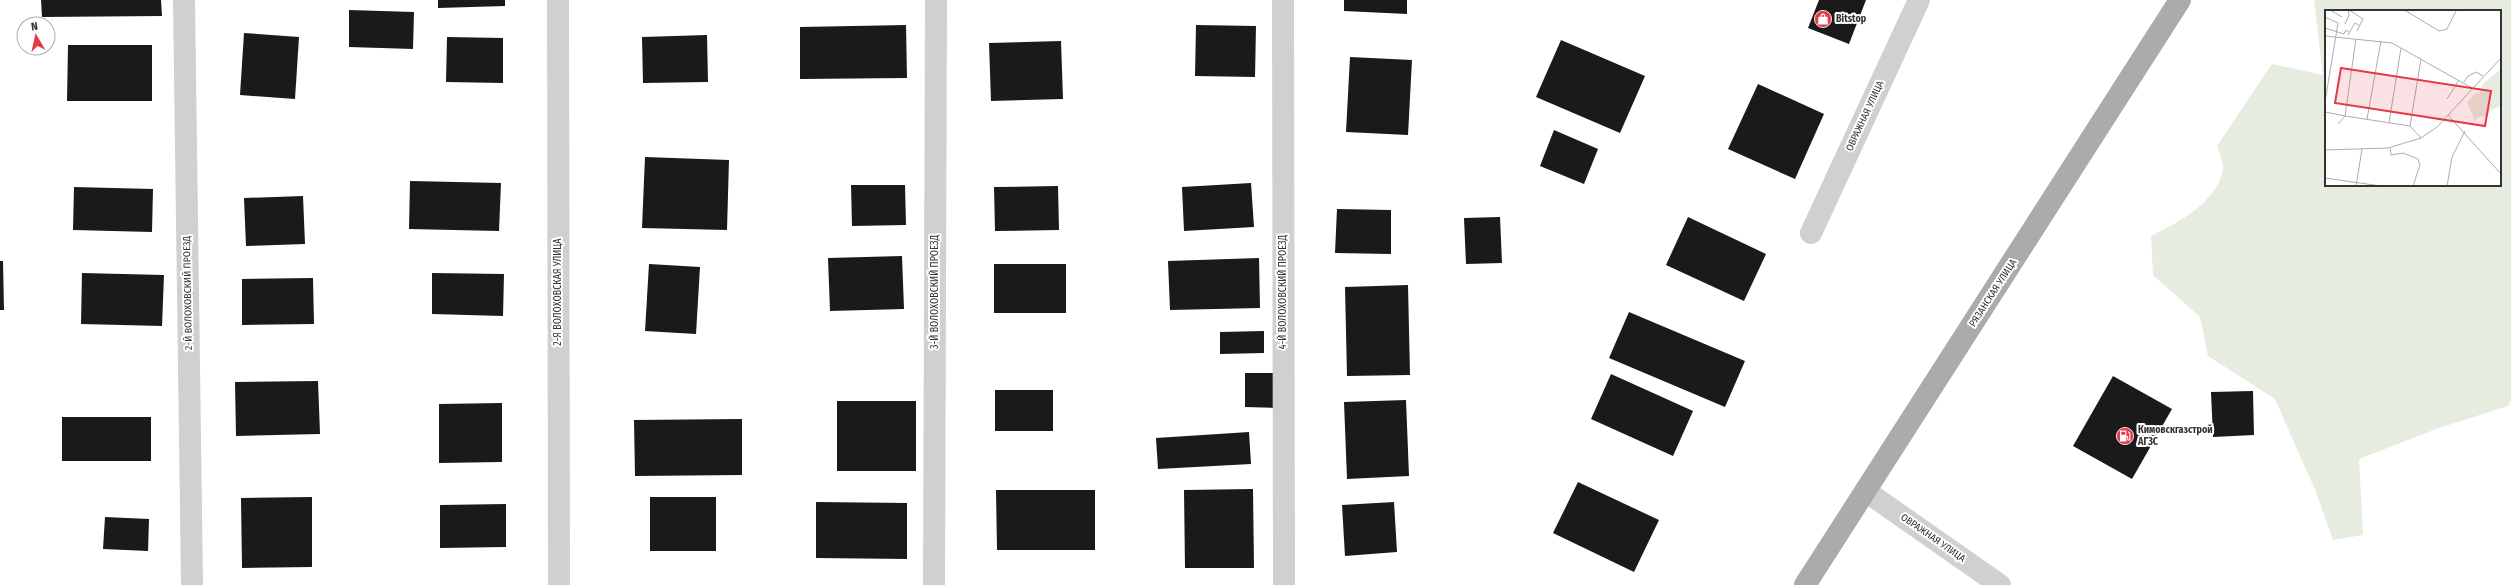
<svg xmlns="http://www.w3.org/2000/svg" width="2511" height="585" font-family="'Fira Sans Condensed',sans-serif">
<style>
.green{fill:#e6ecdf;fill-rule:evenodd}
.building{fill:#1a1a1a}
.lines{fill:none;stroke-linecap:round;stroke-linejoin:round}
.minor{stroke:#d0d0d0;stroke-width:22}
.major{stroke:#ababab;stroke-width:22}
.labels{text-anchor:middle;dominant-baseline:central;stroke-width:4;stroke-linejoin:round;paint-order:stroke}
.poi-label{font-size:10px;font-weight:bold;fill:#333;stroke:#fff;text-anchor:start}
.street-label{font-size:10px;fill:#333;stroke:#fff}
.inset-road{fill:none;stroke:#adadad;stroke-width:1}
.view{fill:#e63946;fill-opacity:0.15;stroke:#e63946;stroke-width:2}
.inset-edge{fill:none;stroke:#333;stroke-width:2}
</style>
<rect width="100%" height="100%" fill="#fff"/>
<!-- green -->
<path class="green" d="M 2314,0 L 2511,0 L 2511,400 L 2508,406 L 2439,428 L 2359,459 L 2363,535 L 2333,540 L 2316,492 L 2275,399 L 2208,356 L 2200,317 L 2153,275 L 2151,236 C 2179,222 2216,203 2223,170 C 2224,163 2219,152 2217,146 L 2272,64 L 2323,75 ZM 2326,11 L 2500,11 L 2500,185 L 2326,185 Z"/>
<!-- building -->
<g class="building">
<path d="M 41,0 L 161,0 L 162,16 L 42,17 Z"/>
<path d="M 438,0 L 505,0 L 505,6 L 438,8 Z"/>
<path d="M 1344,0 L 1407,0 L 1407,14 L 1344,11 Z"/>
<path d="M 1819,0 L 1866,0 L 1849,44 L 1808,28 Z"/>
<path d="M 349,10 L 414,12 L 413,49 L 349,47 Z"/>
<path d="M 906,25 L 907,78 L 800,79 L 800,27 Z"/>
<path d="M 1196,25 L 1256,26 L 1255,77 L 1195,76 Z"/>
<path d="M 244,33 L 299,37 L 295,99 L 240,95 Z"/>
<path d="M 707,35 L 708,82 L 643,83 L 642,37 Z"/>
<path d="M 447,37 L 503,38 L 503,83 L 446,82 Z"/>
<path d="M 1561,40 L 1645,76 L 1620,133 L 1536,97 Z"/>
<path d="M 1061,41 L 1063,99 L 991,101 L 989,43 Z"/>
<path d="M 68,45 L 152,45 L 152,101 L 67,101 Z"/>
<path d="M 1350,57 L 1412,60 L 1408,135 L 1346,132 Z"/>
<path d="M 1758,84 L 1824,114 L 1795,179 L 1728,149 Z"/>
<path d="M 1554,130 L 1598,149 L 1584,184 L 1540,166 Z"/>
<path d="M 645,157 L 729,160 L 727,230 L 642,228 Z"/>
<path d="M 410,181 L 501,183 L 499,231 L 409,229 Z"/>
<path d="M 1251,183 L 1254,227 L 1184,231 L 1182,187 Z"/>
<path d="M 851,185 L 905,185 L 906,225 L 852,226 Z"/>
<path d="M 1058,186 L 1059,230 L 995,231 L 994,187 Z"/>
<path d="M 74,187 L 153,189 L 152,232 L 73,230 Z"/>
<path d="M 303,196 L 305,244 L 246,246 L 244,198 Z"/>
<path d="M 1337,209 L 1391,210 L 1391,254 L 1335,253 Z"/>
<path d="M 1500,217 L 1502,263 L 1466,264 L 1464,218 Z"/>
<path d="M 1688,217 L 1766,254 L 1744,301 L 1666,265 Z"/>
<path d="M 902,256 L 904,309 L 830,311 L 828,258 Z"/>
<path d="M 1259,258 L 1260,308 L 1170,310 L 1168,261 Z"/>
<path d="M 0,261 L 3,261 L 4,310 L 0,310 Z"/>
<path d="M 649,264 L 700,267 L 696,334 L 645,331 Z"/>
<rect x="994" y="264" width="72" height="49"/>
<path d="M 82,273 L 164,275 L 162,326 L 81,324 Z"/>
<path d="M 432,273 L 504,274 L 503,316 L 432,314 Z"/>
<path d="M 313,278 L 314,324 L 242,325 L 242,279 Z"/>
<path d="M 1408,285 L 1410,375 L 1347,376 L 1345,287 Z"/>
<path d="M 1629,312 L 1745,361 L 1725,407 L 1609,358 Z"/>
<path d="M 1264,331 L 1264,353 L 1220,354 L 1220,332 Z"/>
<path d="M 1245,373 L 1276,373 L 1276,408 L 1245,407 Z"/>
<path d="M 1611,374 L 1693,411 L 1673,456 L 1591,419 Z"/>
<path d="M 2113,376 L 2172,409 L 2132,479 L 2073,446 Z"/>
<path d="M 318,381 L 320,434 L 236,436 L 235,382 Z"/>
<rect x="995" y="390" width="58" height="41"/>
<path d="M 2253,391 L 2254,435 L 2213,437 L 2211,392 Z"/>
<path d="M 1406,400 L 1409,476 L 1347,479 L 1344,402 Z"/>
<rect x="837" y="401" width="79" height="70"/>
<path d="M 502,403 L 502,462 L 439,463 L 439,404 Z"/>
<rect x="62" y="417" width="89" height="44"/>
<path d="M 742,419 L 742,475 L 635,476 L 634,420 Z"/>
<path d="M 1249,432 L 1251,464 L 1158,469 L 1156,438 Z"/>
<path d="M 1578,482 L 1659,520 L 1634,572 L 1553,533 Z"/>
<path d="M 1253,489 L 1254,568 L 1185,568 L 1184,490 Z"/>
<path d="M 996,490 L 1095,490 L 1095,550 L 997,550 Z"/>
<path d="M 312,497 L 312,567 L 242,568 L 241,498 Z"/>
<rect x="650" y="497" width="66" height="54"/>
<path d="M 816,502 L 907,503 L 907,559 L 816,558 Z"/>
<path d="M 1394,502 L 1397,552 L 1345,556 L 1342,505 Z"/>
<path d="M 506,504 L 506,547 L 440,548 L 440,505 Z"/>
<path d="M 105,517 L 149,519 L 148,551 L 103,549 Z"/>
</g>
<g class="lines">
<!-- minor -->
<g class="minor">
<path d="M 184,0 L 192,585"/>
<path d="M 558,0 L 559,585"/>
<path d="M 1283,0 L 1284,585"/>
<path d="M 1811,233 L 1919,0"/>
<path d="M 1867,492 L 2000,585"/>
<path d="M 934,585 L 936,0"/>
</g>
<!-- major -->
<path class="major" d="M 1805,585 L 2180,0"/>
</g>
<!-- icons -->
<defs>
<g id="shop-disc" transform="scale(0.9)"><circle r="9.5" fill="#e63946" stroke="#fff"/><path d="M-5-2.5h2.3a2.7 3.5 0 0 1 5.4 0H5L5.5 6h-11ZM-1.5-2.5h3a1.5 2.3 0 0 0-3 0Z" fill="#fff"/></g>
<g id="fuel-disc" transform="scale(0.9)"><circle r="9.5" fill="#e63946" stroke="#fff"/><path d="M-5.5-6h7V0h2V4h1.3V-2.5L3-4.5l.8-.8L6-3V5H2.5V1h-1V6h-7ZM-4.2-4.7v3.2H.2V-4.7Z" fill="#fff"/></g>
</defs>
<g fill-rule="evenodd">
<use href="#shop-disc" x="1823" y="19"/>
<use href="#fuel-disc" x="2125" y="436"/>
</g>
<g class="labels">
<!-- poi labels -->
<g class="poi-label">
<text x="1836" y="19">Bitstop</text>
<text x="2138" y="430">Кимовскгазстрой<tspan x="2138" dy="12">АГЗС</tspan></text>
</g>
<!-- street labels -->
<g class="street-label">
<text transform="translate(1865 116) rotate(-65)">ОВРАЖНАЯ УЛИЦА</text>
<text transform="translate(558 292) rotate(-90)">2-Я ВОЛОХОВСКАЯ УЛИЦА</text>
<text transform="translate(935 292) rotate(-90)">3-Й ВОЛОХОВСКИЙ ПРОЕЗД</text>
<text transform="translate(1283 292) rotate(-90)">4-Й ВОЛОХОВСКИЙ ПРОЕЗД</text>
<text transform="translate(188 293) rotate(-91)">2-Й ВОЛОХОВСКИЙ ПРОЕЗД</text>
<text transform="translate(1993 293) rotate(-57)">РЯЗАНСКАЯ УЛИЦА</text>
<text transform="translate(1933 538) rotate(35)">ОВРАЖНАЯ УЛИЦА</text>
</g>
</g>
<!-- overview -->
<g transform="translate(2325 10)">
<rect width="176" height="176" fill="#fff"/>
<path d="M 176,59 L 176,96 L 166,100 L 162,106 L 153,107 L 150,112 L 142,92 L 151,83 L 154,84 L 158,74 Z" fill="#e6ecdf"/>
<path class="inset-road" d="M 5,0 L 17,7M 24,0 L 38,9 L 32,21M 75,0 L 81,1 L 114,21 L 122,19 L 131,1M 118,0 L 133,0M 0,7 L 13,13 L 0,92M 20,14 L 24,5 L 23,0M 0,18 L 19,24 L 21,20 L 24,22M 23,25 L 30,13 L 35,16M 0,26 L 67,33 L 147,78M 139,72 L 143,66 L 151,62 L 158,66M 122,89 L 134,70M 0,102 L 20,106 L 31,29M 123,105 L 176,164M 42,109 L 56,31M 64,113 L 76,38M 13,114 L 20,106 L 85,116 L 96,128M 85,116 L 96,49M 65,138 L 66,145 L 78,143 L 93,149 L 95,155 L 88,176M 0,140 L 63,138 L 96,128 L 112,117 L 176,48M 0,168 L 56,176M 31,176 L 37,139M 122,176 L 127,147 L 140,121"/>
<path class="view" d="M 16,58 L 166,81 L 160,116 L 10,93 Z"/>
<rect width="176" height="176" class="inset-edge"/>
</g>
<!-- north arrow -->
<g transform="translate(36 36) rotate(351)"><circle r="19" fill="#ffffff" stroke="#adadad"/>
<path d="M0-3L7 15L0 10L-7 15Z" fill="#e63946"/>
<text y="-6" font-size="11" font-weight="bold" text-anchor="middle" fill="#333333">N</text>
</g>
</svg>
